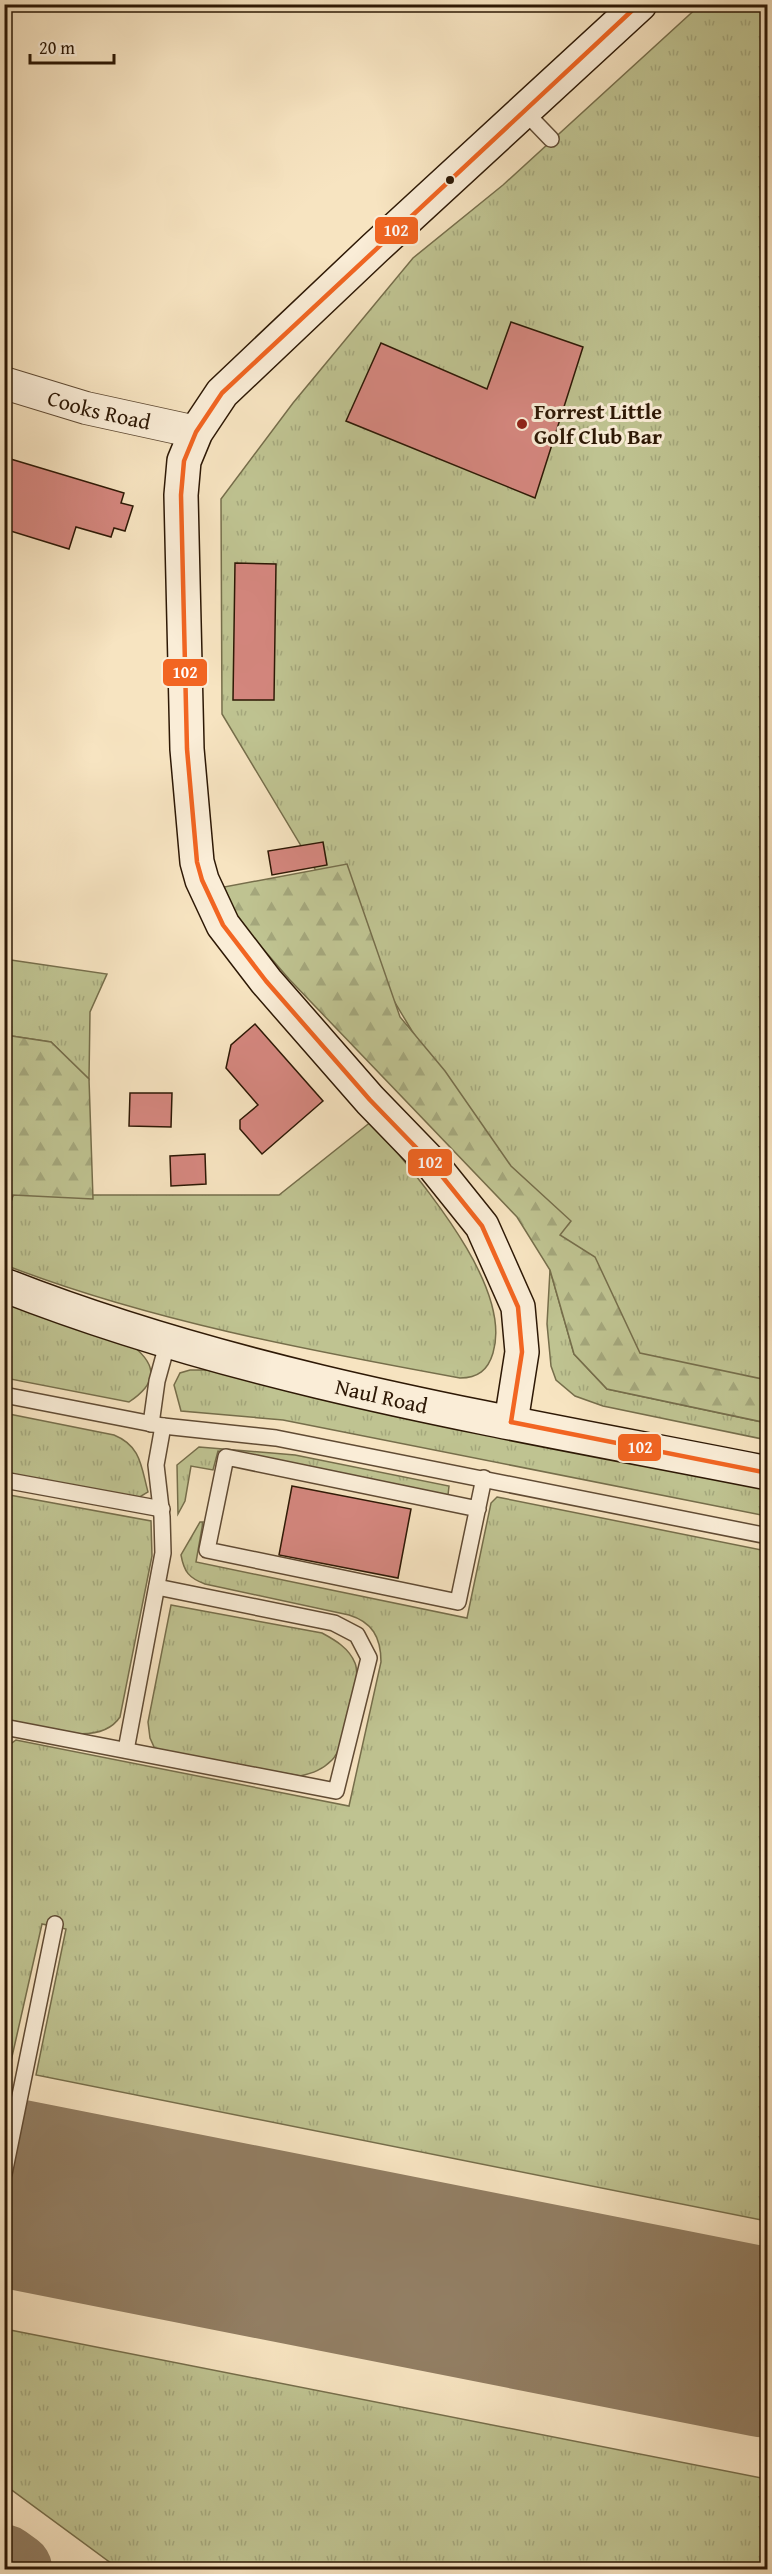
<svg xmlns="http://www.w3.org/2000/svg" width="772" height="2574" font-family="'Gentium Book Plus',serif">
<style>
.grass{fill:url(#grass-tufts);stroke:#766e4b;stroke-width:1.5}
.forest{fill:url(#forest-firs);stroke:#766e4b;stroke-width:1.5}
.lines{fill:none;stroke-linecap:round;stroke-linejoin:round}
.taxiway{stroke:#927e63;stroke-width:75}
.runway{stroke:#927e63;stroke-width:189}
.building{fill:#d5877f;stroke:#2d1805;stroke-width:1.5}
.lane-casing{stroke:#604b34;stroke-width:18}
.street-casing{stroke:#604b34;stroke-width:34}
.secondary-casing{stroke:#2d1805;stroke-width:36}
.lane{stroke:#faedd7;stroke-width:15}
.street{stroke:#faedd7;stroke-width:32}
.secondary{stroke:#faedd7;stroke-width:33}
.bus-1-casing{stroke:#faedd7;stroke-width:9}
.bus-1{stroke:#f26522;stroke-width:4.5}
.bus-dot{fill:#2d1805;stroke:#faedd7;stroke-width:2}
.poi-dot{fill:#8f2418;stroke:#faedd7;stroke-width:2}
.labels{text-anchor:middle;dominant-baseline:central;stroke-width:6;stroke-linejoin:round;paint-order:stroke}
.street-label{font-size:22px;fill:#2d1805;stroke:#faedd7}
.poi-label{font-size:22px;font-weight:bold;fill:#2d1805;stroke:#faedd7;text-anchor:start}
.line-badge{stroke:#faedd7;stroke-width:2}
.badge-label{font-size:16px;text-anchor:middle;font-weight:bold;fill:#fff}
</style>
<defs>
<pattern id="grass-tufts" width="24" height="20" patternUnits="userSpaceOnUse" patternTransform="scale(1.5)"><rect width="24" height="20" fill="#bfc391"/><path d="M3 7l-1-3M5 7V3M7 7l1-3M15 17l-1-3M17 17v-4M19 17l1-3" fill="none" stroke="#a4a77c"/></pattern>
<pattern id="forest-firs" width="22" height="20" patternUnits="userSpaceOnUse" patternTransform="scale(1.5)"><rect width="22" height="20" fill="#bfc391"/><path d="M5 1l3.5 6h-7zM16 11l3.5 6h-7z" fill="#a4a77c"/></pattern>
</defs>
<rect width="100%" height="100%" fill="#f7e4c1"/>
<filter id="stains"><feTurbulence type="fractalNoise" baseFrequency=".00333" numOctaves="4"/><feColorMatrix values="0 0 0 0 .2 0 0 0 0 .09 0 0 0 0 .02 0 0 0 .5 -.17"/></filter>
<radialGradient id="worn" r=".72"><stop offset=".6" stop-color="#630" stop-opacity="0"/><stop offset="1" stop-color="#630" stop-opacity=".3"/></radialGradient>
<!-- grass -->
<g class="grass">
<path d="M 700,5 L 767,5 L 767,1388 L 633,1359 L 412,1031 L 222,714 L 221,499 L 293,403 L 413,258 L 503,185 Z"/>
<path d="M 4,959 L 107,974 L 90,1012 L 89,1079 L 51,1042 L 5,1035 Z"/>
<path d="M 372,1121 C 413,1174 514,1283 493,1353 C 488,1370 478,1378 460,1378 C 307,1350 150,1321 5,1265 L 5,1223 L 13,1195 L 279,1195 Z"/>
<path d="M 550,1270 L 574,1354 L 607,1389 L 767,1423 L 767,1440 L 603,1406 L 575,1396 L 556,1380 L 551,1366 L 547,1324 Z"/>
<path d="M 4,1302 L 133,1346 C 159,1367 156,1384 129,1402 L 5,1378 Z"/>
<path d="M 190,1370 L 216,1370 L 767,1489 L 767,1516 L 283,1420 L 181,1411 L 174,1385 L 180,1373 Z"/>
<path d="M 4,1413 L 114,1435 C 141,1446 141,1466 148,1492 L 133,1501 L 5,1478 Z"/>
<path d="M 199,1447 L 295,1455 L 449,1486 L 448,1495 L 218,1451 L 213,1470 L 191,1466 L 185,1501 L 178,1514 L 177,1465 Z"/>
<path d="M 4,1494 L 151,1521 L 152,1556 L 120,1717 C 98,1750 38,1725 5,1719 Z"/>
<path d="M 497,1497 L 767,1551 L 767,2221 L 36,2075 L 66,1929 L 42,1924 L 9,2070 L 5,2069 L 5,1748 L 16,1740 L 349,1806 L 381,1662 C 381,1637 372,1622 349,1615 L 205,1584 C 189,1578 184,1572 181,1555 L 200,1522 L 203,1522 L 196,1562 L 467,1618 L 491,1503 Z"/>
<path d="M 171,1605 L 322,1633 C 335,1640 349,1648 355,1663 C 362,1680 345,1747 332,1760 C 322,1770 313,1773 300,1776 L 155,1749 L 150,1738 L 148,1722 Z"/>
<path d="M 5,2329 L 767,2479 L 767,2569 L 119,2569 L 5,2485 Z"/>
</g>
<!-- forest -->
<g class="forest">
<path d="M 347,864 L 400,1017 L 445,1071 L 511,1166 L 571,1221 L 560,1235 L 595,1257 L 640,1353 L 767,1380 L 767,1423 L 607,1389 L 574,1354 L 550,1270 L 517,1217 L 289,979 L 238,920 L 224,887 Z"/>
<path d="M 5,1035 L 51,1042 L 89,1079 L 93,1199 L 13,1195 L 5,1223 Z"/>
</g>
<g class="lines">
<!-- taxiway -->
<path class="taxiway" d="M 4,2562 L 15,2570"/>
<!-- runway -->
<path class="runway" d="M 4,2192 L 768,2343"/>
</g>
<!-- building -->
<g class="building">
<path d="M 511,322 L 583,347 L 535,498 L 346,421 L 381,343 L 487,389 Z"/>
<path d="M 4,457 L 124,493 L 121,503 L 133,506 L 125,531 L 114,528 L 111,537 L 76,527 L 69,549 L 4,529 Z"/>
<path d="M 235,563 L 276,564 L 274,700 L 233,700 Z"/>
<path d="M 323,842 L 327,865 L 272,875 L 268,851 Z"/>
<path d="M 255,1024 L 323,1101 L 262,1154 L 240,1129 L 240,1120 L 258,1105 L 226,1068 L 231,1045 Z"/>
<path d="M 130,1093 L 172,1093 L 171,1127 L 129,1126 Z"/>
<path d="M 205,1154 L 206,1184 L 171,1186 L 170,1156 Z"/>
<path d="M 292,1486 L 411,1509 L 398,1578 L 279,1555 Z"/>
</g>
<g class="lines">
<!-- lane casing -->
<g class="lane-casing">
<g id="lane">
<path d="M 524,111 L 551,139"/>
<path d="M 4,1395 L 163,1426 L 276,1438 L 768,1536"/>
<path d="M 151,1424 L 157,1381 L 168,1341"/>
<path d="M 4,1480 L 162,1509"/>
<path d="M 478,1509 L 226,1457 L 207,1550 L 458,1602 L 484,1478"/>
<path d="M 4,1727 L 336,1791 L 369,1658 L 357,1635 L 334,1623 L 157,1587"/>
<path d="M 126,1750 L 163,1553 L 162,1517 L 156,1465 L 163,1426"/>
<path d="M 4,2174 L 55,1924"/>
</g>
</g>
<!-- street casing -->
<g class="street-casing">
<g id="street">
<path id="s1" d="M 4,383 L 86,408 L 196,432"/>
</g>
</g>
<!-- secondary casing -->
<g class="secondary-casing">
<g id="secondary">
<path id="s2" d="M 4,1285 C 248,1381 511,1422 768,1473"/>
<path d="M 511,1422 L 522,1352 L 518,1307 L 482,1226 L 433,1165 L 370,1100 L 266,981 L 223,925 L 202,880 L 197,862 L 187,749 L 181,495 L 184,461 L 196,432 L 222,393 L 375,248 L 640,4"/>
</g>
</g>
<!-- lane -->
<use href="#lane" class="lane"/>
<!-- street -->
<use href="#street" class="street"/>
<!-- secondary -->
<use href="#secondary" class="secondary"/>
<!-- bus-1 casing -->
<g class="bus-1-casing">
<g id="bus-1">
<path d="M 511,1422 L 522,1352 L 518,1307 L 482,1226 L 433,1165 L 370,1100 L 266,981 L 223,925 L 202,880 L 197,862 L 187,749 L 181,495 L 184,461 L 196,432 L 222,393 L 639,4"/>
<path d="M 511,1422 L 768,1473"/>
</g>
</g>
<!-- bus-1 -->
<use href="#bus-1" class="bus-1"/>
</g>
<!-- markers -->
<circle class="bus-dot" cx="450" cy="180" r="5"/>
<circle class="poi-dot" cx="522" cy="424" r="6"/>
<g class="labels">
<!-- street labels -->
<g class="street-label">
<text stroke="none"><textPath href="#s1" startOffset="99">Cooks Road</textPath></text>
<text stroke="none"><textPath href="#s2" startOffset="394">Naul Road</textPath></text>
</g>
<!-- poi labels -->
<g class="poi-label">
<text x="534" y="411">Forrest Little<tspan x="534" dy="25">Golf Club Bar</tspan></text>
</g>
</g>
<g class="line-badge">
<rect x="374" y="216" width="45" height="29" rx="6" fill="#f26522"/>
<rect x="162" y="658" width="46" height="29" rx="6" fill="#f26522"/>
<rect x="407" y="1148" width="46" height="29" rx="6" fill="#f26522"/>
<rect x="617" y="1433" width="45" height="29" rx="6" fill="#f26522"/>
</g>
<g class="badge-label">
<text x="396" y="236">102</text>
<text x="185" y="678">102</text>
<text x="430" y="1168">102</text>
<text x="640" y="1453">102</text>
</g>
<!-- margin -->
<rect width="772" height="2574" fill="none" stroke="#f7e4c1" stroke-width="24"/>
<rect x="6" y="6" width="760" height="2562" fill="none" stroke="#2d1805" stroke-width="3"/>
<rect x="12" y="12" width="748" height="2550" fill="none" stroke="#2d1805" stroke-width="1.5"/>
<!-- scale -->
<path d="M30 54v9h84v-9" fill="none" stroke="#2d1805" stroke-width="3"/>
<text x="39" y="54" font-size="18" fill="#2d1805" stroke="#faedd7" stroke-width="4.5" paint-order="stroke">20 m</text>
<rect width="100%" height="100%" filter="url(#stains)"/>
<rect width="100%" height="100%" fill="url(#worn)"/>
</svg>
